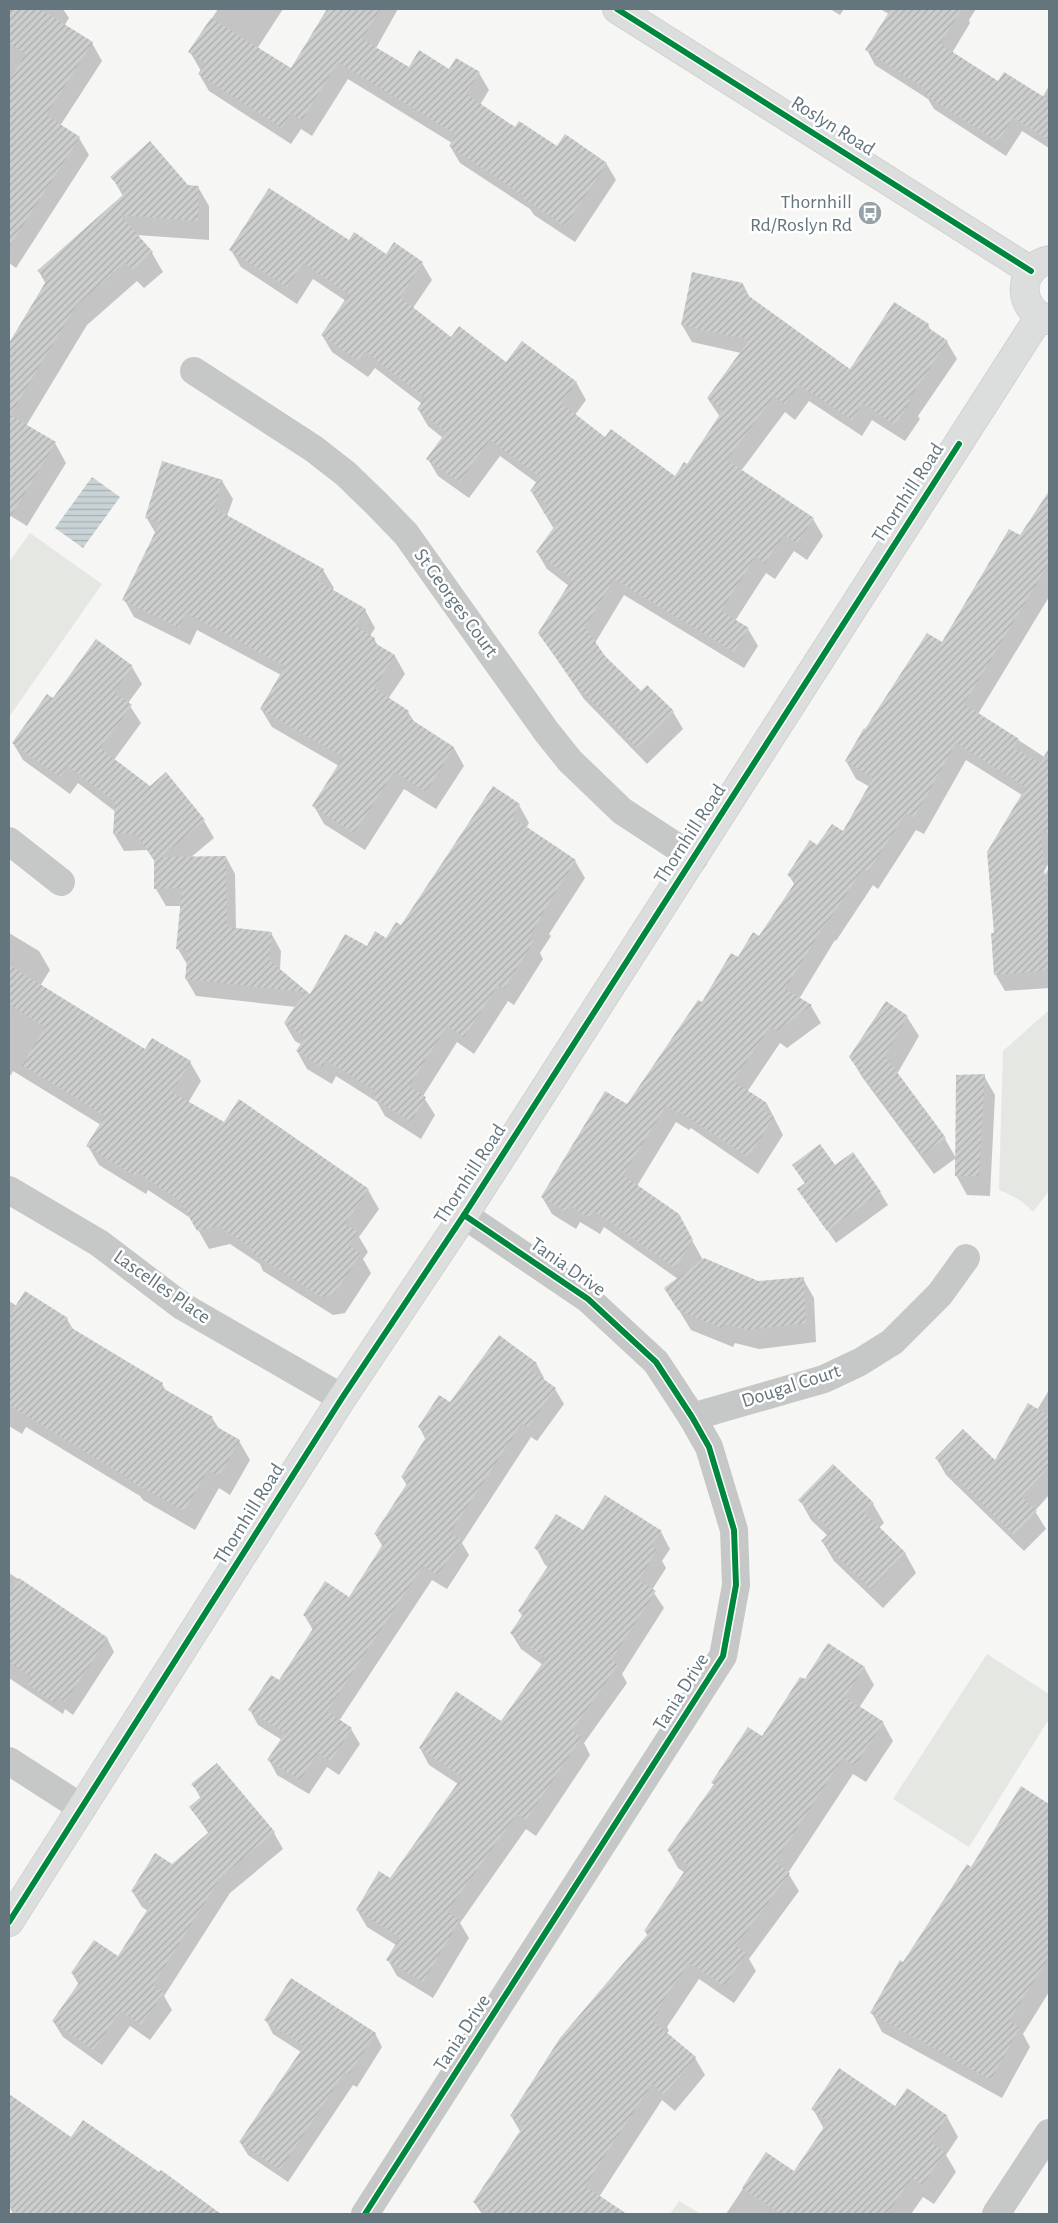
<svg xmlns="http://www.w3.org/2000/svg" width="1058" height="2223" font-family="'Alegreya Sans',sans-serif">
<style>
.green{fill:#e5e7e2}
.water{fill:url(#water-rules)}
.shadow{fill:#0003}
.building{fill:url(#building-hatch)}
.lines{fill:none;stroke-linecap:round;stroke-linejoin:round}
.secondary-casing{stroke:#d1d3d3;stroke-width:30}
.street{stroke:#c6c8c8;stroke-width:28}
.secondary{stroke:#dcdddd;stroke-width:28}
.cycleway-casing{stroke:#fff;stroke-width:9}
.cycleway{stroke:#00873e;stroke-width:6}
.labels{text-anchor:middle;dominant-baseline:central;stroke-width:5;stroke-linejoin:round;paint-order:stroke}
.street-label{font-size:20px;fill:#64757d;stroke:#fff}
.poi-label{font-size:20px;fill:#64757d;stroke:#fff;text-anchor:end}
</style>
<defs>
<pattern id="water-rules" width="6" height="5" patternUnits="userSpaceOnUse" patternTransform="scale(1.25)"><rect width="6" height="5" fill="#c9d2d4"/><path d="M0 2.5h6" fill="none" stroke="#a7afb1"/></pattern>
<pattern id="building-hatch" width="6" height="6" patternUnits="userSpaceOnUse" patternTransform="scale(1.25)"><rect width="6" height="6" fill="#cccece"/><path d="M-1 1l2-2M0 6l6-6M5 7l2-2" fill="none" stroke="#a9acac"/></pattern>
</defs>
<rect width="100%" height="100%" fill="#f6f6f5"/>
<!-- green -->
<g class="green">
<path d="M 30,533 L 102,584 L 9,717 L 9,562 Z"/>
<path d="M 1049,1010 L 1049,1191 L 1033,1212 C 1023,1201 1013,1195 999,1190 L 1003,1051 Z"/>
<path d="M 987,1654 L 1049,1694 L 1049,1719 L 969,1847 L 893,1799 Z"/>
<path d="M 679,2201 L 701,2214 L 670,2214 Z"/>
</g>
<!-- water -->
<path class="water" d="M 92,477 L 120,497 L 83,548 L 55,528 Z"/>
<!-- shadow -->
<g class="shadow">
<path d="M 9,9 L 63,9 L 69,18 L 64,26 L 92,43 L 102,61 L 60,126 L 79,138 L 89,155 L 16,268 L 9,263 Z"/>
<path d="M 218,9 L 283,9 L 257,49 L 291,70 L 328,9 L 398,9 L 376,48 L 410,68 L 479,73 L 489,90 L 480,105 L 516,129 L 557,148 L 606,163 L 616,180 L 575,242 L 534,215 L 530,209 L 460,163 L 450,146 L 452,143 L 348,79 L 312,136 L 301,129 L 291,144 L 209,91 L 199,74 L 201,71 L 190,52 Z"/>
<path d="M 830,9 L 844,9 L 840,15 Z"/>
<path d="M 880,9 L 976,9 L 969,20 L 970,23 L 952,53 L 999,83 L 1042,98 L 1049,86 L 1049,148 L 1022,131 L 1006,156 L 934,109 L 928,99 L 875,65 L 867,50 L 889,14 Z"/>
<path d="M 112,177 L 198,187 L 209,206 L 209,240 L 136,235 L 152,253 L 163,272 L 144,288 L 137,281 L 87,325 L 26,426 L 55,443 L 66,463 L 27,526 L 9,515 L 9,346 L 46,284 L 39,272 L 123,196 Z"/>
<path d="M 349,241 L 386,256 L 394,244 L 422,263 L 432,280 L 413,308 L 451,338 L 506,364 L 576,382 L 586,400 L 575,415 L 606,439 L 675,477 L 688,466 L 720,417 L 708,399 L 741,353 L 692,342 L 682,325 L 743,284 L 751,300 L 850,371 L 928,325 L 931,331 L 947,342 L 957,359 L 918,416 L 920,419 L 905,441 L 872,420 L 862,436 L 809,401 L 795,420 L 785,412 L 741,471 L 813,519 L 823,536 L 807,560 L 794,551 L 775,579 L 766,573 L 735,621 L 748,629 L 758,646 L 744,668 L 624,595 L 595,643 L 604,657 L 641,693 L 673,712 L 683,729 L 647,764 L 584,699 L 539,633 L 569,586 L 547,569 L 537,552 L 554,529 L 531,491 L 537,483 L 500,456 L 469,498 L 438,476 L 428,459 L 443,438 L 428,426 L 418,409 L 422,404 L 375,368 L 368,377 L 332,352 L 322,335 L 346,301 L 313,279 L 297,304 L 241,267 L 231,250 Z"/>
<path d="M 222,481 L 233,499 L 227,516 L 323,570 L 334,588 L 332,591 L 365,610 L 375,628 L 370,636 L 374,639 L 379,647 L 395,656 L 405,674 L 388,699 L 408,712 L 415,723 L 454,748 L 464,766 L 436,809 L 404,789 L 365,850 L 324,824 L 314,806 L 339,766 L 272,727 L 261,709 L 281,675 L 197,630 L 190,645 L 134,617 L 124,599 L 156,534 L 146,517 Z"/>
<path d="M 1049,493 L 1049,597 L 978,714 L 1049,760 L 1049,863 L 1040,878 L 1042,879 L 1049,868 L 1049,988 L 1005,991 L 995,974 L 995,934 L 1022,795 L 966,760 L 924,834 L 916,830 L 878,889 L 873,885 L 836,941 L 835,940 L 799,999 L 811,1006 L 821,1023 L 787,1048 L 780,1043 L 747,1092 L 767,1104 L 783,1135 L 758,1174 L 691,1128 L 689,1130 L 676,1122 L 637,1186 L 688,1233 L 703,1260 L 758,1283 L 803,1279 L 814,1298 L 816,1342 L 759,1349 L 735,1343 L 733,1347 L 691,1330 L 677,1307 L 678,1279 L 604,1227 L 600,1234 L 580,1222 L 576,1229 L 552,1214 L 542,1197 L 627,1106 L 703,1004 L 739,958 L 760,938 L 795,886 L 789,875 L 818,847 L 843,833 L 870,787 L 856,779 L 846,761 L 942,644 L 1021,537 Z"/>
<path d="M 132,667 L 142,684 L 128,703 L 141,723 L 114,760 L 150,788 L 166,774 L 204,821 L 214,838 L 190,858 L 226,857 L 235,874 L 236,930 L 271,933 L 281,951 L 280,970 L 310,996 L 367,948 L 386,939 L 401,927 L 493,788 L 519,805 L 529,823 L 526,828 L 575,861 L 585,878 L 549,934 L 551,936 L 540,953 L 543,959 L 514,1005 L 508,1001 L 474,1054 L 457,1042 L 423,1096 L 435,1115 L 421,1139 L 385,1116 L 377,1102 L 336,1076 L 332,1084 L 307,1069 L 297,1051 L 302,1045 L 295,1041 L 285,1024 L 296,1007 L 196,996 L 186,979 L 188,966 L 178,949 L 182,906 L 166,906 L 156,889 L 155,862 L 147,850 L 124,851 L 114,834 L 116,812 L 78,783 L 70,794 L 23,760 L 13,743 Z"/>
<path d="M 9,933 L 39,951 L 50,970 L 40,986 L 146,1051 L 190,1062 L 201,1081 L 188,1103 L 224,1123 L 368,1190 L 379,1209 L 359,1237 L 368,1252 L 363,1259 L 371,1273 L 345,1313 L 333,1315 L 263,1271 L 260,1264 L 230,1244 L 209,1249 L 192,1219 L 148,1190 L 146,1194 L 99,1165 L 88,1146 L 101,1125 L 13,1071 L 9,1078 Z"/>
<path d="M 907,1017 L 919,1036 L 897,1074 L 945,1139 L 956,1158 L 934,1174 L 862,1077 L 851,1058 Z"/>
<path d="M 984,1076 L 995,1095 L 990,1196 L 967,1195 L 956,1175 Z"/>
<path d="M 794,1165 L 834,1167 L 880,1192 L 888,1205 L 836,1243 L 799,1189 L 805,1184 Z"/>
<path d="M 9,1301 L 17,1306 L 67,1319 L 74,1331 L 162,1384 L 166,1391 L 212,1418 L 220,1430 L 239,1441 L 250,1460 L 230,1495 L 219,1488 L 195,1530 L 143,1500 L 140,1496 L 26,1427 L 22,1434 L 9,1426 Z"/>
<path d="M 536,1363 L 544,1378 L 543,1380 L 555,1389 L 564,1404 L 537,1441 L 531,1437 L 462,1543 L 469,1555 L 447,1589 L 432,1580 L 339,1721 L 351,1729 L 360,1744 L 339,1775 L 327,1767 L 309,1794 L 277,1775 L 269,1760 L 282,1740 L 258,1725 L 250,1710 L 279,1682 L 313,1630 L 304,1615 L 350,1599 L 383,1547 L 375,1534 L 407,1486 L 402,1477 L 426,1440 L 419,1427 L 450,1403 Z"/>
<path d="M 1049,1390 L 1049,1495 L 1035,1511 L 1046,1529 L 1024,1551 L 946,1475 L 937,1459 L 995,1462 L 1037,1410 Z"/>
<path d="M 800,1500 L 873,1504 L 884,1523 L 879,1528 L 905,1553 L 916,1573 L 883,1608 L 834,1561 L 822,1541 L 828,1536 L 811,1520 Z"/>
<path d="M 583,1532 L 661,1532 L 670,1549 L 662,1561 L 666,1568 L 652,1590 L 664,1608 L 622,1674 L 627,1683 L 584,1743 L 590,1755 L 536,1836 L 526,1829 L 460,1923 L 469,1938 L 433,1998 L 397,1976 L 388,1960 L 396,1945 L 367,1927 L 357,1910 L 391,1879 L 458,1784 L 429,1765 L 420,1748 L 501,1723 L 543,1665 L 521,1649 L 511,1633 L 523,1617 L 519,1611 L 549,1567 L 545,1565 L 536,1548 Z"/>
<path d="M 9,1573 L 107,1638 L 114,1652 L 73,1715 L 65,1709 L 63,1714 L 9,1678 Z"/>
<path d="M 864,1667 L 874,1685 L 859,1708 L 883,1723 L 893,1741 L 866,1782 L 853,1774 L 788,1873 L 799,1891 L 749,1959 L 756,1971 L 734,2003 L 699,1979 L 667,2027 L 669,2031 L 666,2034 L 695,2058 L 705,2075 L 675,2111 L 662,2100 L 588,2214 L 482,2214 L 474,2202 L 521,2133 L 511,2116 L 648,1936 L 645,1931 L 685,1873 L 678,1868 L 668,1850 L 715,1786 L 713,1783 L 762,1738 L 805,1681 Z"/>
<path d="M 216,1765 L 274,1833 L 283,1849 L 230,1893 L 164,1996 L 172,2010 L 150,2040 L 130,2026 L 102,2065 L 63,2037 L 53,2021 L 79,1985 L 72,1973 L 118,1958 L 148,1911 L 142,1907 L 132,1891 L 172,1865 L 209,1834 L 190,1807 L 201,1799 L 193,1784 Z"/>
<path d="M 1022,1788 L 1049,1805 L 1049,1992 L 1023,2034 L 1030,2047 L 1002,2098 L 882,2032 L 872,2013 L 904,1964 L 972,1869 Z"/>
<path d="M 266,2020 L 375,2033 L 382,2047 L 357,2087 L 353,2085 L 288,2182 L 248,2155 L 240,2142 L 301,2052 L 273,2034 Z"/>
<path d="M 17,2102 L 71,2139 L 160,2174 L 161,2172 L 219,2214 L 13,2214 L 9,2206 L 9,2114 Z"/>
<path d="M 895,2107 L 947,2117 L 958,2137 L 946,2155 L 956,2172 L 934,2204 L 923,2197 L 911,2214 L 726,2214 L 766,2154 L 795,2173 L 824,2129 L 813,2109 Z"/>
</g>
<!-- building -->
<g class="building">
<path d="M 9,9 L 40,9 L 93,42 L 46,115 L 80,137 L 9,247 L 9,81 L 26,54 L 9,43 Z"/>
<path d="M 327,9 L 380,9 L 362,39 L 409,67 L 419,50 L 449,69 L 456,58 L 480,72 L 466,94 L 515,127 L 519,121 L 557,146 L 565,134 L 607,163 L 565,226 L 523,198 L 524,196 L 449,146 L 456,135 L 338,62 L 302,120 L 291,113 L 282,128 L 198,74 L 205,63 L 188,52 L 211,18 L 291,68 Z"/>
<path d="M 891,9 L 962,9 L 940,44 L 998,81 L 1004,72 L 1049,100 L 1049,140 L 1013,117 L 998,142 L 924,94 L 927,90 L 865,50 Z"/>
<path d="M 150,141 L 188,185 L 199,186 L 198,221 L 120,215 L 153,252 L 132,270 L 125,262 L 76,306 L 10,415 L 56,442 L 9,519 L 9,343 L 48,278 L 37,271 L 125,193 L 110,177 Z"/>
<path d="M 269,188 L 349,240 L 354,232 L 386,254 L 394,242 L 423,262 L 400,297 L 451,337 L 459,326 L 506,362 L 522,341 L 577,382 L 561,403 L 605,437 L 611,429 L 675,476 L 684,462 L 687,464 L 723,410 L 707,398 L 749,340 L 681,325 L 692,272 L 743,283 L 742,291 L 850,369 L 894,302 L 929,324 L 927,327 L 948,341 L 909,399 L 911,401 L 895,425 L 862,403 L 852,420 L 799,385 L 785,404 L 774,396 L 727,460 L 814,518 L 797,543 L 784,535 L 765,563 L 756,556 L 721,611 L 749,628 L 734,652 L 614,579 L 585,627 L 605,656 L 641,691 L 647,685 L 674,711 L 637,748 L 573,682 L 538,633 L 572,579 L 536,552 L 557,523 L 543,512 L 548,505 L 530,491 L 540,477 L 490,440 L 459,482 L 426,459 L 446,432 L 417,409 L 425,398 L 365,351 L 358,361 L 321,335 L 349,294 L 303,263 L 287,287 L 229,250 Z"/>
<path d="M 162,461 L 223,480 L 214,508 L 324,569 L 318,581 L 366,609 L 355,626 L 375,638 L 373,642 L 395,655 L 374,688 L 409,711 L 406,716 L 454,747 L 426,792 L 394,772 L 354,833 L 312,806 L 343,757 L 260,709 L 285,666 L 186,613 L 179,628 L 122,600 L 160,522 L 145,518 Z"/>
<path d="M 1049,491 L 1049,563 L 964,704 L 1019,739 L 1013,748 L 1040,763 L 1049,748 L 1049,834 L 1041,829 L 1049,927 L 1049,970 L 994,975 L 991,933 L 994,933 L 987,852 L 1026,787 L 956,743 L 914,818 L 906,813 L 868,872 L 863,869 L 826,925 L 825,924 L 785,989 L 812,1005 L 777,1031 L 770,1027 L 733,1081 L 767,1103 L 763,1110 L 774,1117 L 748,1157 L 680,1112 L 679,1114 L 666,1106 L 623,1175 L 679,1214 L 693,1240 L 675,1268 L 594,1211 L 590,1218 L 570,1206 L 566,1212 L 541,1197 L 605,1091 L 627,1104 L 698,1000 L 702,1002 L 731,953 L 738,957 L 753,932 L 759,936 L 796,881 L 787,875 L 810,840 L 817,845 L 832,824 L 843,831 L 873,778 L 845,761 L 864,728 L 865,729 L 927,633 L 942,642 L 1009,529 L 1020,535 Z"/>
<path d="M 96,639 L 133,666 L 114,692 L 132,705 L 100,748 L 150,786 L 166,772 L 205,820 L 161,857 L 226,856 L 227,927 L 272,932 L 269,960 L 310,994 L 345,934 L 367,946 L 375,931 L 386,938 L 396,922 L 401,925 L 493,786 L 520,804 L 512,817 L 576,860 L 540,917 L 541,918 L 529,938 L 534,941 L 504,989 L 498,985 L 464,1037 L 447,1026 L 409,1086 L 426,1097 L 411,1122 L 373,1098 L 377,1092 L 326,1060 L 322,1067 L 296,1051 L 305,1037 L 284,1023 L 304,992 L 185,979 L 188,950 L 176,949 L 182,888 L 154,889 L 154,859 L 136,834 L 113,834 L 115,802 L 68,766 L 60,777 L 12,743 L 47,694 L 53,698 Z"/>
<path d="M 9,965 L 145,1049 L 152,1038 L 191,1061 L 172,1092 L 224,1122 L 239,1099 L 369,1189 L 345,1224 L 358,1232 L 349,1245 L 361,1254 L 334,1294 L 321,1297 L 251,1252 L 253,1249 L 219,1226 L 197,1231 L 180,1201 L 137,1172 L 135,1176 L 86,1146 L 105,1116 L 22,1065 L 45,1027 L 9,1004 Z"/>
<path d="M 886,1001 L 908,1016 L 885,1056 L 946,1138 L 922,1155 L 849,1057 Z"/>
<path d="M 985,1074 L 979,1176 L 955,1176 L 956,1075 Z"/>
<path d="M 820,1144 L 835,1165 L 853,1152 L 881,1192 L 827,1231 L 797,1189 L 805,1183 L 792,1165 Z"/>
<path d="M 704,1258 L 758,1281 L 804,1277 L 806,1323 L 747,1330 L 724,1324 L 721,1328 L 678,1310 L 664,1288 Z"/>
<path d="M 25,1291 L 68,1318 L 65,1324 L 163,1383 L 161,1387 L 213,1417 L 210,1423 L 240,1440 L 219,1476 L 208,1470 L 184,1511 L 130,1481 L 131,1480 L 9,1405 L 9,1316 Z"/>
<path d="M 499,1335 L 537,1363 L 531,1370 L 556,1388 L 528,1427 L 522,1423 L 450,1533 L 462,1540 L 438,1575 L 423,1566 L 327,1711 L 352,1728 L 331,1761 L 318,1753 L 300,1780 L 267,1760 L 285,1733 L 248,1710 L 271,1675 L 279,1680 L 316,1624 L 303,1615 L 325,1581 L 349,1597 L 385,1541 L 374,1534 L 408,1482 L 401,1477 L 428,1434 L 418,1427 L 439,1395 L 450,1402 Z"/>
<path d="M 1028,1403 L 1049,1416 L 1049,1467 L 1022,1497 L 1037,1511 L 1014,1535 L 935,1458 L 963,1429 L 995,1460 Z"/>
<path d="M 833,1464 L 874,1503 L 864,1512 L 906,1553 L 871,1589 L 821,1541 L 831,1531 L 798,1500 Z"/>
<path d="M 605,1495 L 662,1531 L 651,1547 L 657,1550 L 639,1580 L 656,1591 L 611,1660 L 618,1665 L 572,1731 L 582,1737 L 526,1820 L 517,1814 L 447,1912 L 460,1920 L 423,1982 L 386,1960 L 400,1937 L 356,1910 L 379,1871 L 390,1878 L 462,1777 L 419,1748 L 456,1691 L 501,1721 L 546,1658 L 510,1633 L 523,1614 L 518,1611 L 552,1560 L 534,1548 L 556,1514 L 583,1530 Z"/>
<path d="M 19,1578 L 108,1638 L 65,1702 L 58,1697 L 54,1703 L 27,1684 L 32,1677 L 9,1662 L 9,1595 Z"/>
<path d="M 828,1643 L 865,1667 L 845,1697 L 884,1722 L 855,1766 L 843,1758 L 775,1862 L 790,1873 L 736,1946 L 747,1953 L 724,1986 L 689,1963 L 657,2010 L 660,2013 L 653,2021 L 696,2057 L 664,2095 L 652,2084 L 585,2186 L 627,2214 L 491,2214 L 473,2202 L 524,2125 L 510,2116 L 560,2038 L 648,1934 L 644,1931 L 688,1866 L 667,1850 L 714,1784 L 711,1783 L 748,1727 L 762,1736 L 800,1677 L 805,1679 Z"/>
<path d="M 217,1763 L 275,1832 L 221,1877 L 153,1985 L 164,1993 L 141,2025 L 121,2011 L 93,2050 L 52,2021 L 81,1980 L 71,1973 L 94,1940 L 118,1956 L 151,1904 L 131,1891 L 155,1853 L 172,1864 L 209,1832 L 189,1807 L 202,1796 L 191,1784 Z"/>
<path d="M 1021,1786 L 1049,1804 L 1049,1957 L 1009,2021 L 1020,2027 L 991,2080 L 870,2013 L 900,1960 L 903,1962 L 967,1864 L 971,1867 Z"/>
<path d="M 291,1978 L 376,2033 L 349,2075 L 345,2072 L 280,2170 L 239,2142 L 304,2046 L 264,2020 Z"/>
<path d="M 839,2068 L 895,2106 L 907,2088 L 948,2116 L 930,2142 L 945,2152 L 923,2185 L 912,2178 L 887,2214 L 781,2214 L 742,2188 L 766,2152 L 794,2171 L 828,2121 L 811,2109 Z"/>
<path d="M 9,2094 L 71,2137 L 83,2120 L 159,2172 L 161,2170 L 221,2214 L 20,2214 L 9,2207 Z"/>
</g>
<g class="lines">
<!-- secondary casing -->
<g class="secondary-casing">
<g id="secondary">
<path d="M 617,9 L 1031,271"/>
<path d="M 1049,260 C 1016,268 1017,311 1049,320"/>
<path d="M 9,1922 L 342,1398 L 464,1215 L 1040,316"/>
</g>
</g>
<!-- street -->
<g class="street">
<path d="M 194,371 L 314,449 L 346,474 L 377,504 L 406,534 L 546,731 L 570,761 L 622,811 L 694,858"/>
<path d="M 9,841 L 61,882"/>
<path d="M 9,1190 L 99,1243 L 182,1306 L 342,1398"/>
<path d="M 692,1417 L 824,1379 L 860,1362 L 892,1342 L 940,1294 L 966,1258"/>
<path d="M 9,1761 L 82,1808"/>
<path d="M 365,2214 L 723,1656 L 736,1585 L 734,1530 L 709,1447 L 692,1417 L 656,1362 L 588,1299 L 464,1215"/>
<path d="M 996,2214 L 1049,2133"/>
</g>
<!-- secondary -->
<use href="#secondary" class="secondary"/>
<!-- cycleway casing -->
<g class="cycleway-casing">
<g id="cycleway">
<path d="M 617,9 L 1031,271"/>
<path d="M 9,1922 L 342,1398 L 464,1215 L 959,444"/>
<path d="M 365,2214 L 723,1656 L 736,1585 L 734,1530 L 709,1447 L 692,1417 L 656,1362 L 588,1299 L 464,1215"/>
</g>
</g>
<!-- cycleway -->
<use href="#cycleway" class="cycleway"/>
</g>
<!-- icons -->
<defs>
<g id="bus-disc" transform="scale(1.25)"><circle r="9.5" fill="#97a2a7" stroke="#fff"/><path d="M-5-6H5V4H4V6H2V4H-2V6H-4V4H-5ZM-3.5-4V0h7V-4ZM-3.5 1.2v1.5H-2V1.2ZM2 1.2v1.5H3.5V1.2Z" fill="#fff"/></g>
</defs>
<g fill-rule="evenodd">
<use href="#bus-disc" x="870" y="213"/>
</g>
<g class="labels">
<!-- street labels -->
<g class="street-label">
<text transform="translate(833 126) rotate(32)">Roslyn Road</text>
<text transform="translate(908 493) rotate(-57)">Thornhill Road</text>
<text transform="translate(456 603) rotate(54)">St Georges Court</text>
<text transform="translate(690 834) rotate(-57)">Thornhill Road</text>
<text transform="translate(470 1174) rotate(-57)">Thornhill Road</text>
<text transform="translate(568 1267) rotate(35)">Tania Drive</text>
<text transform="translate(162 1287) rotate(35)">Lascelles Place</text>
<text transform="translate(791 1386) rotate(-18)">Dougal Court</text>
<text transform="translate(249 1514) rotate(-58)">Thornhill Road</text>
<text transform="translate(681 1692) rotate(-58)">Tania Drive</text>
<text transform="translate(462 2033) rotate(-57)">Tania Drive</text>
</g>
<!-- poi labels -->
<g class="poi-label">
<text x="852" y="202">Thornhill<tspan x="852" dy="23">Rd/Roslyn Rd</tspan></text>
</g>
</g>
<!-- border -->
<rect width="1058" height="2223" fill="none" stroke="#64757d" stroke-width="20"/>
</svg>
